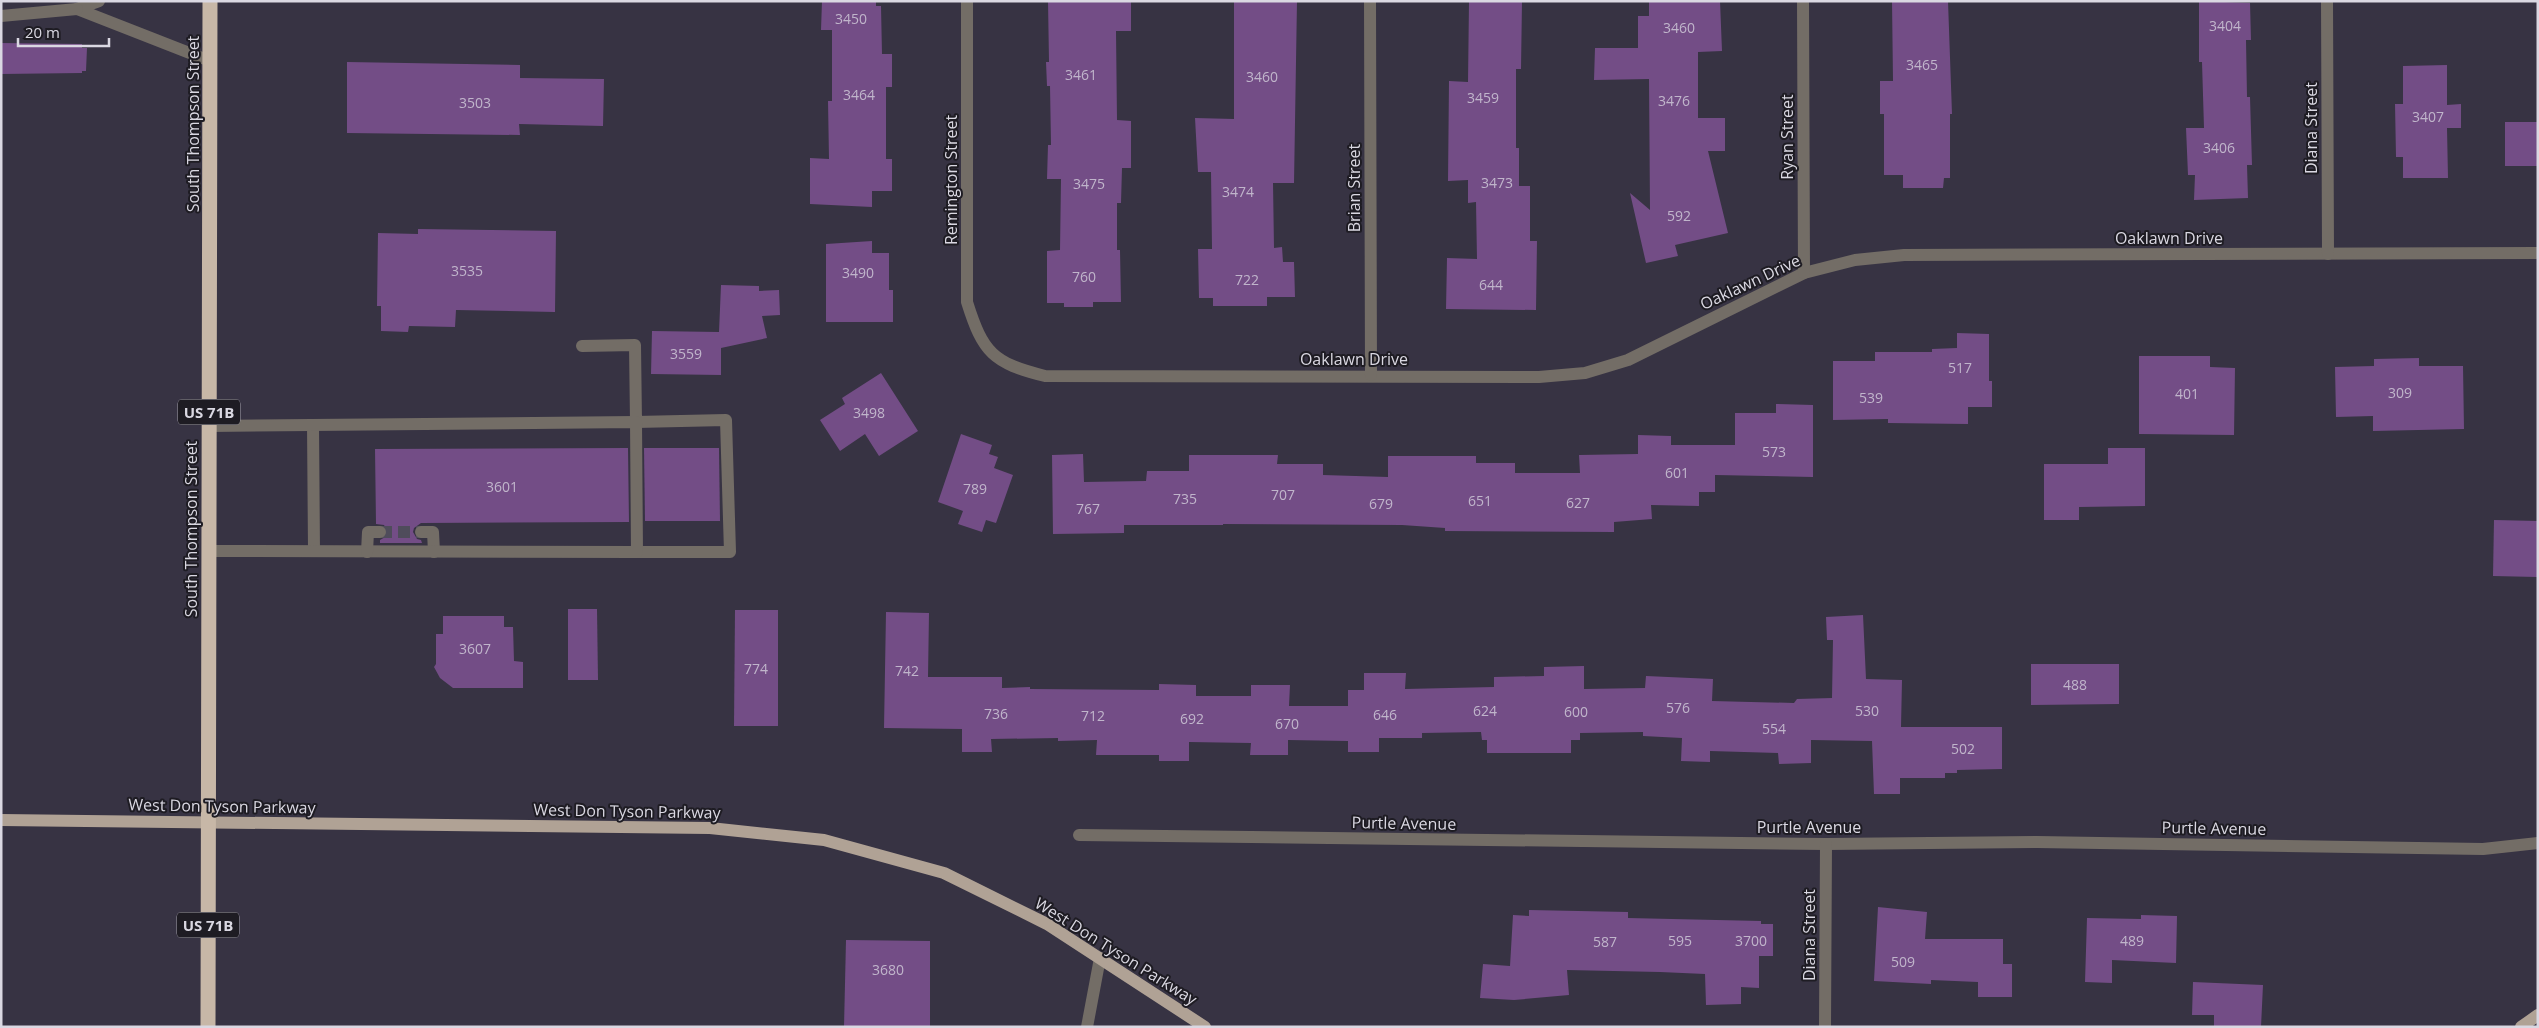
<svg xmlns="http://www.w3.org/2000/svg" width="2539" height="1028" font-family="'Open Sans',sans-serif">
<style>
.building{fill:#734d86}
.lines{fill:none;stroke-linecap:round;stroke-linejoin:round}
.minor-tunnel{stroke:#4f4c5b;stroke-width:12;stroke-dasharray:12 6;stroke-linecap:butt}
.minor{stroke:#736d66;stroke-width:12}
.major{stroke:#b0a295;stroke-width:12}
.highway{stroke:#c7b7a7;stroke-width:15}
.labels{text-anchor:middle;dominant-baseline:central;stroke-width:4;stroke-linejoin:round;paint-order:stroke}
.number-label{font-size:14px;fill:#c0b5cb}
.shield{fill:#1e1c23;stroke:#a2a0a9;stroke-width:1}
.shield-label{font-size:15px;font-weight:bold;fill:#dad8e2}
.street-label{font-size:16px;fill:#dad8e2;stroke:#1e1c23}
</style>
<rect width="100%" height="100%" fill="#373343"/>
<!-- building -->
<g class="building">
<path d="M 822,1 L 876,1 L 876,6 L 881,6 L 882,54 L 892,54 L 892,87 L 886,87 L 886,159 L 892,159 L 892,191 L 872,191 L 872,207 L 810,204 L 810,158 L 829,159 L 828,101 L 832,101 L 832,30 L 821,30 Z"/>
<path d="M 1048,1 L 1131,1 L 1131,31 L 1116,31 L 1117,120 L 1131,121 L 1131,168 L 1122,168 L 1121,203 L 1117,203 L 1117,250 L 1120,250 L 1121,302 L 1093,302 L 1093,307 L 1064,307 L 1064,303 L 1047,303 L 1047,251 L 1060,250 L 1061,179 L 1047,179 L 1048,145 L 1051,145 L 1050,86 L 1047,86 L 1046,62 L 1049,62 Z"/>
<path d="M 1234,1 L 1297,1 L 1294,183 L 1273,183 L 1274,248 L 1282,247 L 1283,262 L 1294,262 L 1295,297 L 1267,297 L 1267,306 L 1213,306 L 1213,298 L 1199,298 L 1198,249 L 1212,249 L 1211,172 L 1198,172 L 1195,118 L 1234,119 Z"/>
<path d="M 1469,1 L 1522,1 L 1521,69 L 1516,69 L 1516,148 L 1519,148 L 1519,186 L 1530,186 L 1530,241 L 1537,241 L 1536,310 L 1446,309 L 1447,258 L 1477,259 L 1476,202 L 1468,203 L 1468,180 L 1448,181 L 1449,81 L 1468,82 Z"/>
<path d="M 1649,1 L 1720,1 L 1722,51 L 1698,52 L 1698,118 L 1725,118 L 1725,151 L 1708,151 L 1728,233 L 1675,245 L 1678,256 L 1646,263 L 1630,193 L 1650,210 L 1649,79 L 1594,80 L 1595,48 L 1638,48 L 1638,16 L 1649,16 Z"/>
<path d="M 1892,1 L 1948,1 L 1952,114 L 1950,114 L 1950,178 L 1944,178 L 1943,188 L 1903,188 L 1903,175 L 1884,175 L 1884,114 L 1880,114 L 1880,81 L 1893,81 Z"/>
<path d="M 2199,1 L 2250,3 L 2251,40 L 2246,40 L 2247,97 L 2250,97 L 2252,165 L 2247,165 L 2248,198 L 2194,200 L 2195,175 L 2188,175 L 2186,128 L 2204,128 L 2202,62 L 2199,62 Z"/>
<path d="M 1,43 L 82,44 L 82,48 L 87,48 L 86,71 L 82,71 L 82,73 L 1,74 Z"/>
<path d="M 347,62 L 520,65 L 520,78 L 604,79 L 603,126 L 519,124 L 520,135 L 347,133 Z"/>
<path d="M 2447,65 L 2447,105 L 2461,104 L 2461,128 L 2447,128 L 2448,178 L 2403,178 L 2403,157 L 2396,157 L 2395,104 L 2403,104 L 2403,66 Z"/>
<rect x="2505" y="122" width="33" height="44"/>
<path d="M 418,229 L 556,231 L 555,312 L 456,310 L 455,327 L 409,326 L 408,332 L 381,331 L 381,306 L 377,306 L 378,233 L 418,234 Z"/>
<path d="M 872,241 L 872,253 L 889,253 L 889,290 L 893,290 L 893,322 L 826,322 L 826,244 Z"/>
<path d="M 721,285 L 759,286 L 759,291 L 779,290 L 780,315 L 762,316 L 767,338 L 721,348 L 721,375 L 651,374 L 652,331 L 719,332 Z"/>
<path d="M 1957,333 L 1989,334 L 1989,381 L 1992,381 L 1992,407 L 1968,407 L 1968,424 L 1888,423 L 1888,419 L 1833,420 L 1833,361 L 1875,361 L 1875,352 L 1932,352 L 1932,349 L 1957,348 Z"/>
<path d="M 2139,356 L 2210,356 L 2210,367 L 2235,368 L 2234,435 L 2139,434 Z"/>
<path d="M 2419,358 L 2419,366 L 2463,366 L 2464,429 L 2373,431 L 2373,416 L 2336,417 L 2335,367 L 2374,366 L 2374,359 Z"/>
<path d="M 881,373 L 918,431 L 879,456 L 865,434 L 840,451 L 820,420 L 845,404 L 842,398 Z"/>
<path d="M 1776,404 L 1813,405 L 1813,477 L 1715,475 L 1715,492 L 1699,492 L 1699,506 L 1651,505 L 1652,519 L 1614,522 L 1614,532 L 1445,531 L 1445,528 L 1402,525 L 1223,524 L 1223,525 L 1124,525 L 1124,533 L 1053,534 L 1052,455 L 1083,454 L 1084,482 L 1146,481 L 1147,471 L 1189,471 L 1189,455 L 1278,455 L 1277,464 L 1323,464 L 1323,475 L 1388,477 L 1388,456 L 1476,456 L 1476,463 L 1515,463 L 1515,473 L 1580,473 L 1579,455 L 1638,454 L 1638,435 L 1671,436 L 1671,445 L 1735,445 L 1735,413 L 1776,413 Z"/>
<path d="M 961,434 L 992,445 L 989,454 L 998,457 L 994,468 L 1013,475 L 996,523 L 986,520 L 982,532 L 958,524 L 963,511 L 938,502 Z"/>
<path d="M 628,448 L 629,522 L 421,523 L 414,528 L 413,532 L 417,539 L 421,540 L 422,543 L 380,543 L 380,540 L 387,536 L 388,532 L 384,525 L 376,524 L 375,449 Z"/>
<path d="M 644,448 L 719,448 L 720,521 L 645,521 Z"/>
<path d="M 2108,448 L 2145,448 L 2145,506 L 2079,507 L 2079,520 L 2044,520 L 2044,464 L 2108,464 Z"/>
<path d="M 2494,520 L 2538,521 L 2537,577 L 2493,576 Z"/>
<path d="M 568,609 L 597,609 L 598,680 L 568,680 Z"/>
<path d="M 735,610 L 778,610 L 778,726 L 734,726 Z"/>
<path d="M 886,612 L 929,613 L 928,677 L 1002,677 L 1002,688 L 1030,687 L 1030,689 L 1159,690 L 1159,684 L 1196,685 L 1196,696 L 1251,696 L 1251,685 L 1290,685 L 1289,706 L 1348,706 L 1348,690 L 1364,690 L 1364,673 L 1406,673 L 1405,689 L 1494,687 L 1494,677 L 1544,676 L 1544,667 L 1584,666 L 1584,689 L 1645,688 L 1646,676 L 1713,679 L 1712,701 L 1794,703 L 1797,699 L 1832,698 L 1833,640 L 1827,640 L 1826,617 L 1863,615 L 1866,679 L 1902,680 L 1901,727 L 2002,727 L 2002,769 L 1957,770 L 1957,773 L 1945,773 L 1945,778 L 1900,778 L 1900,794 L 1874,794 L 1872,741 L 1811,740 L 1811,763 L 1779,764 L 1778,753 L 1710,751 L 1710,762 L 1681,761 L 1682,738 L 1643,736 L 1643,732 L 1580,733 L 1580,740 L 1571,740 L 1571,753 L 1487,753 L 1487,740 L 1482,740 L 1481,732 L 1422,733 L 1422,738 L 1379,738 L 1379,752 L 1348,752 L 1348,741 L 1288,740 L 1288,755 L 1250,755 L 1251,743 L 1189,742 L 1189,761 L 1159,761 L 1159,755 L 1096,755 L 1097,740 L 1058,741 L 1058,738 L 991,739 L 992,752 L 962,752 L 962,729 L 884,728 Z"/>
<path d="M 443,616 L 504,616 L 504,627 L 513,627 L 514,661 L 523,662 L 523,688 L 453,688 L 440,678 L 434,667 L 436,664 L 436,634 L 443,634 Z"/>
<path d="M 2031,664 L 2119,664 L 2119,704 L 2031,705 Z"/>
<path d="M 1878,907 L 1927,912 L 1925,939 L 2003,939 L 2003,964 L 2012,964 L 2012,997 L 1978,997 L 1978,982 L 1931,980 L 1931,984 L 1874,981 Z"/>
<path d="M 1529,910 L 1628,912 L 1628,918 L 1761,921 L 1761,924 L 1773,924 L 1773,956 L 1759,956 L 1759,988 L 1741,987 L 1741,1004 L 1706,1005 L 1705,974 L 1660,972 L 1567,970 L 1569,995 L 1514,1000 L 1480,998 L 1483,964 L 1510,966 L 1513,915 L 1529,916 Z"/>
<path d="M 2141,915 L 2177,916 L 2176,963 L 2112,960 L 2112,983 L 2085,982 L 2087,918 L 2141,919 Z"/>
<path d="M 846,940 L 930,941 L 930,1027 L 844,1027 Z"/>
<path d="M 2193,982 L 2263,985 L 2261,1027 L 2214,1027 L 2214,1015 L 2192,1015 Z"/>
</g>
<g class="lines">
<!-- minor-tunnel -->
<path class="minor-tunnel" d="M 380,532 L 421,532"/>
<!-- minor -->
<g class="minor">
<path d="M 99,1 L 77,9 L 210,61"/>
<path d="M 967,1 L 967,302 C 983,353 993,363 1045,376 L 1539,377 L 1585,373 L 1628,360 L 1804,273 L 1855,260 L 1904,255 L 2538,253"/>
<path d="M 1370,1 L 1371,375"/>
<path d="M 1803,1 L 1804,273"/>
<path d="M 2327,1 L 2328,254"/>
<path d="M 1,16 L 77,9"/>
<path d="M 582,346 L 635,345 L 636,422 L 726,420 L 730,552 L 637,552"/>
<path d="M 313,425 L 314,551"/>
<path d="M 421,532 L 433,532 L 434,552"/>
<path d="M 208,551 L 637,552 L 636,422 L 209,426"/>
<path d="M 367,552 L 368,532 L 380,532"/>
<path d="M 1079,835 L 1826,844 L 2037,842 L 2483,849 L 2538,843"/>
<path d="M 1087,1027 L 1100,958"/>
<path d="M 1825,1027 L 1826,844"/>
</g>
<!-- major -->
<g class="major">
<path d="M 1,820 L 710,828 L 824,840 L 944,873 L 1047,924 L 1205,1027"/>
<path d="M 2521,1027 L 2538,1015"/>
</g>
<!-- highway -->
<path class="highway" d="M 208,1027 L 210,1"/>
</g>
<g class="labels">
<!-- number labels -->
<g class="number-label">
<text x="851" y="18">3450</text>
<text x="2225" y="25">3404</text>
<text x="1679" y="27">3460</text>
<text x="1922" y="64">3465</text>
<text x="1081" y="74">3461</text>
<text x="1262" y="76">3460</text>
<text x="859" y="94">3464</text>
<text x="1483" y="97">3459</text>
<text x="1674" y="100">3476</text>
<text x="475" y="102">3503</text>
<text x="2428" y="116">3407</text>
<text x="2219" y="147">3406</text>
<text x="1497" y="182">3473</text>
<text x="1089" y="183">3475</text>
<text x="1238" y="191">3474</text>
<text x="1679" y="215">592</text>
<text x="467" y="270">3535</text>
<text x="858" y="272">3490</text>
<text x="1084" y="276">760</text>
<text x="1247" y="279">722</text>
<text x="1491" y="284">644</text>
<text x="686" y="353">3559</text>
<text x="1960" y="367">517</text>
<text x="2400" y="392">309</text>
<text x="2187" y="393">401</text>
<text x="1871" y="397">539</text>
<text x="869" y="412">3498</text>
<text x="1774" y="451">573</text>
<text x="1677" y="472">601</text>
<text x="502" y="486">3601</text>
<text x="975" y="488">789</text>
<text x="1283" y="494">707</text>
<text x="1185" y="498">735</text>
<text x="1480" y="500">651</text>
<text x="1578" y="502">627</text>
<text x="1381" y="503">679</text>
<text x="1088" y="508">767</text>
<text x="475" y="648">3607</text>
<text x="756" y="668">774</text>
<text x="907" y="670">742</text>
<text x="2075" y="684">488</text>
<text x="1678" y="707">576</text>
<text x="1485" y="710">624</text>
<text x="1867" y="710">530</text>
<text x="1576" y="711">600</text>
<text x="996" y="713">736</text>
<text x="1385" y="714">646</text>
<text x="1093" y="715">712</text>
<text x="1192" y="718">692</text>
<text x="1287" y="723">670</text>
<text x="1774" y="728">554</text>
<text x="1963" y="748">502</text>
<text x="1680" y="940">595</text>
<text x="1751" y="940">3700</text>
<text x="2132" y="940">489</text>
<text x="1605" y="941">587</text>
<text x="1903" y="961">509</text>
<text x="888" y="969">3680</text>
</g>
<!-- shield labels -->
<g class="shield">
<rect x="178" y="399.5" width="62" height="25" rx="4"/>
<rect x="177" y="912.5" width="62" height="25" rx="4"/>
</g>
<g class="shield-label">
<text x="209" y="412">US 71B</text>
<text x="208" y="925">US 71B</text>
</g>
<!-- street labels -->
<g class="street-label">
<text transform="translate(193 124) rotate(-90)">South Thompson Street</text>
<text transform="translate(2311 128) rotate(-90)">Diana Street</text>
<text transform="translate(1787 137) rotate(-90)">Ryan Street</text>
<text transform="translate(951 180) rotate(-90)">Remington Street</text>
<text transform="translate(1354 188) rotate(-90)">Brian Street</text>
<text x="2169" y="238">Oaklawn Drive</text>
<text transform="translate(1750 282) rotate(-25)">Oaklawn Drive</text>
<text x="1354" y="359">Oaklawn Drive</text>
<text transform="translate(191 529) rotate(-90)">South Thompson Street</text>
<text transform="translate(222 806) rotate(1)">West Don Tyson Parkway</text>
<text transform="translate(627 811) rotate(1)">West Don Tyson Parkway</text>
<text transform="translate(1404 823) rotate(1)">Purtle Avenue</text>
<text x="1809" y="827">Purtle Avenue</text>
<text transform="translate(2214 828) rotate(1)">Purtle Avenue</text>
<text transform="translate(1809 935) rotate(-90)">Diana Street</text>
<text transform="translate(1116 951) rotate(32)">West Don Tyson Parkway</text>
</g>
</g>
<!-- border -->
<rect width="2539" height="1028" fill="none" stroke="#dad8e2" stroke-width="5"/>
<!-- scale -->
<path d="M18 38v8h91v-8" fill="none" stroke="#dad8e2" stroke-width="2.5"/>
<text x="25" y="38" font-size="15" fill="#dad8e2" stroke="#1e1c23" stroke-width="4" paint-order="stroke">20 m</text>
</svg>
